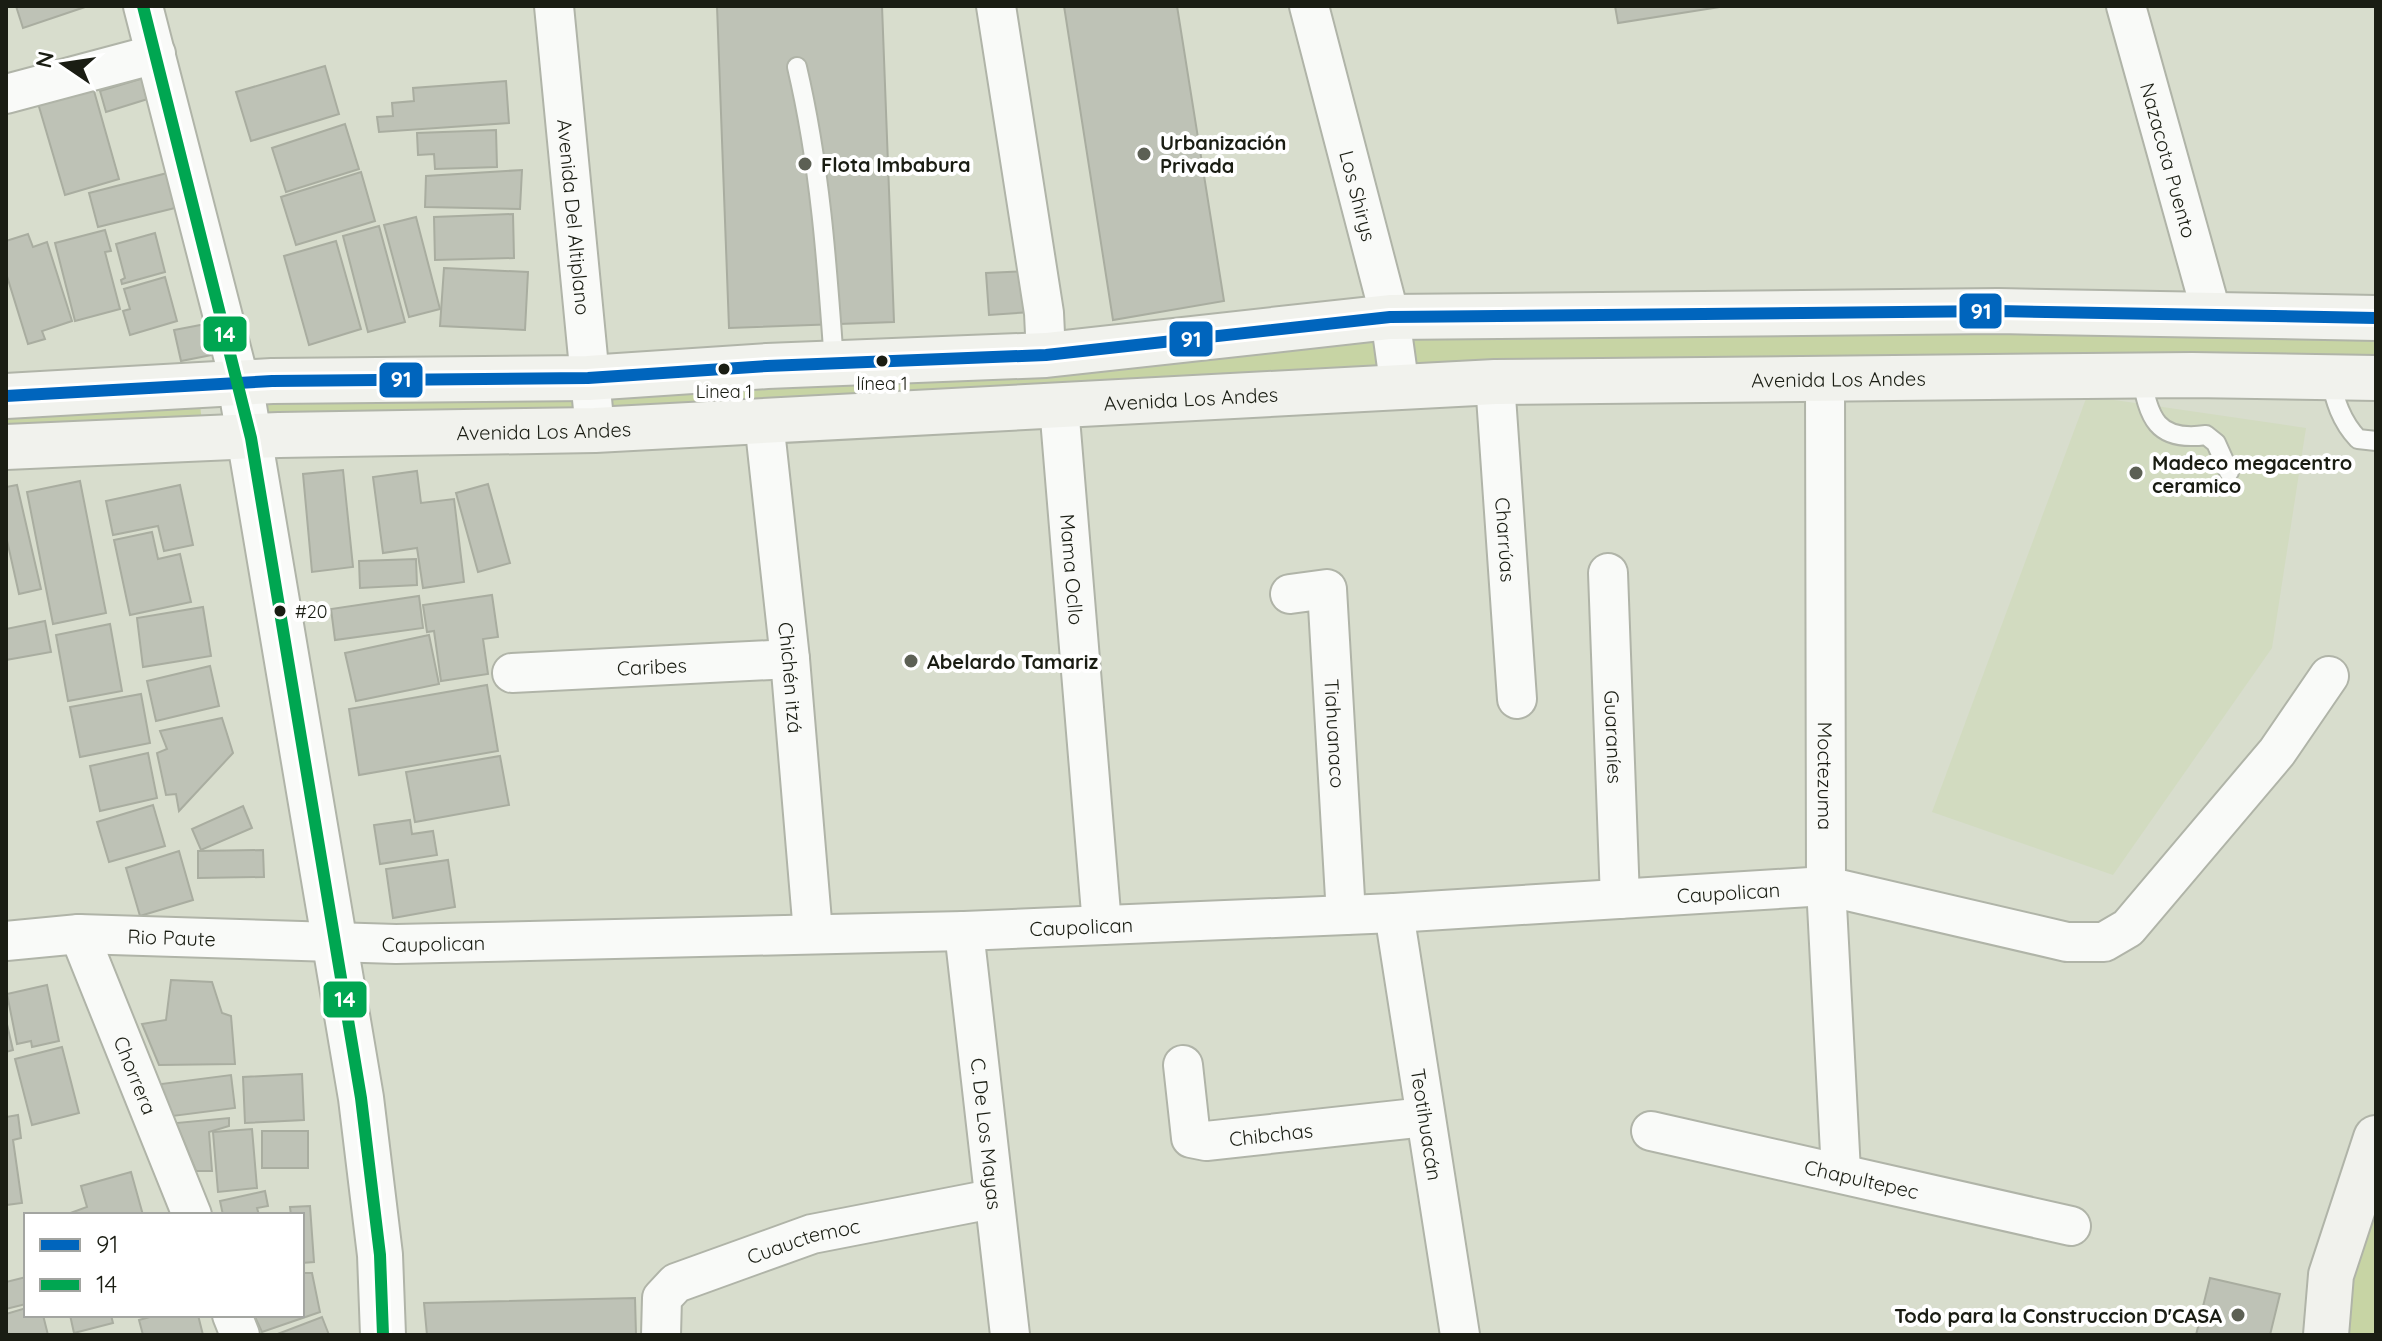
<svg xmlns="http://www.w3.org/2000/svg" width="2382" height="1341" font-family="Quicksand,sans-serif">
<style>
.built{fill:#d2dbc0}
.green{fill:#c7d4a4}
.building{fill:#bec2b6;stroke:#a9ada0;stroke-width:2}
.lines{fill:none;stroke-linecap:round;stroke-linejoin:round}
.service-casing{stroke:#b0b4a8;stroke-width:22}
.minor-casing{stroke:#b0b4a8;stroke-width:42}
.tertiary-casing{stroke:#b0b4a8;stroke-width:48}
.secondary-casing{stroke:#b0b4a8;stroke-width:48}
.service{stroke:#f9faf8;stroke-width:18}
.minor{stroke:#f9faf8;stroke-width:38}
.tertiary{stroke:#f9faf8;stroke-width:44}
.secondary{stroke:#f1f2ed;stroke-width:44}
.bus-1-casing{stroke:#fff;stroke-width:18}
.bus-2-casing{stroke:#fff;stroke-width:18}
.bus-1{stroke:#0065bd;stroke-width:12}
.bus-2{stroke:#00a651;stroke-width:12}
.poi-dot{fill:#5c6054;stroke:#fff;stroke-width:3}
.bus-dot{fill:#1a1d13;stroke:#fff;stroke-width:3}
.labels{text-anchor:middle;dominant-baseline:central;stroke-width:8;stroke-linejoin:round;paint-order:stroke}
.bus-label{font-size:18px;fill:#1a1d13;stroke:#fff}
.poi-label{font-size:20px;font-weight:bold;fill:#1a1d13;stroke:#fff;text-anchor:start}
.street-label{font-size:20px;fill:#1a1d13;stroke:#fff}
.line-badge{stroke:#fff;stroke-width:3}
.badge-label{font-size:22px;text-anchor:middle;font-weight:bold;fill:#fff}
</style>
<rect width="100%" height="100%" fill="#d8ddcd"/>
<!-- built -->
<path class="built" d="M 2087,396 L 2306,428 L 2272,648 L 2113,875 L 1932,812 Z"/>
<!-- green -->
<g class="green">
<path d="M 2376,318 L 2376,380 L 1825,380 L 265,428 L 261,386 L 1172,343 Z"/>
<path d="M 198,387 L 204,440 L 6,447 L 6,396 Z"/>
<path d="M 2376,1177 L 2376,1335 L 2326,1335 Z"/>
</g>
<!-- building -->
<g class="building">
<path d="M 16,6 L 88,6 L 23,28 Z"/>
<path d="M 717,6 L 882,6 L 894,322 L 729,328 Z"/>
<path d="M 1064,6 L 1177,6 L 1224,301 L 1113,320 Z"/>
<path d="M 1615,6 L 1726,6 L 1618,23 Z"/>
<path d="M 325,66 L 339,114 L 251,141 L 236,92 Z"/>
<path d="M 147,77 L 154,97 L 106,112 L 100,91 Z"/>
<path d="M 506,81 L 509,123 L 379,132 L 377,117 L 393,116 L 392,103 L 414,101 L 413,88 Z"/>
<path d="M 92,84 L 119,179 L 65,195 L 37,100 Z"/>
<path d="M 345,124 L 359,169 L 286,192 L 272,148 Z"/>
<path d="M 496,130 L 497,167 L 435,169 L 434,154 L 418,155 L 417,133 Z"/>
<path d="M 522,170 L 520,209 L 425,207 L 426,176 Z"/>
<path d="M 171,172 L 179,207 L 98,227 L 89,193 Z"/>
<path d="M 361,172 L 375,221 L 296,245 L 281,197 Z"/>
<path d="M 513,214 L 514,258 L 435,260 L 434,217 Z"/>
<path d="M 416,217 L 440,309 L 409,317 L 384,225 Z"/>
<path d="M 379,226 L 405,322 L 368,332 L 343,236 Z"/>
<path d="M 105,230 L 111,251 L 105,252 L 120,309 L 75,321 L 55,243 Z"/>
<path d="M 155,233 L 165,272 L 122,284 L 121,280 L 125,278 L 116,244 Z"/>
<path d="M 28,234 L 33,247 L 47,242 L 72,321 L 42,331 L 45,339 L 28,344 L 6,273 L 6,241 Z"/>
<path d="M 336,241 L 361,329 L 309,345 L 284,256 Z"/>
<path d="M 444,268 L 528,272 L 525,330 L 440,326 Z"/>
<path d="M 1029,271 L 1031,312 L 989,315 L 986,273 Z"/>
<path d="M 165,277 L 177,321 L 130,335 L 123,311 L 130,309 L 124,289 Z"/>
<path d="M 211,323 L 217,354 L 181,361 L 174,330 Z"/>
<path d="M 343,470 L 353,567 L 312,572 L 303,474 Z"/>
<path d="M 417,471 L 421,503 L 454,499 L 464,582 L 423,588 L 417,548 L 383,553 L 373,477 Z"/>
<path d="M 80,481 L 106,613 L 53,624 L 27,492 Z"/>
<path d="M 488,484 L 510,563 L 478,572 L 456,493 Z"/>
<path d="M 17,485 L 41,589 L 19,594 L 6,536 L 6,487 Z"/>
<path d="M 180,485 L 193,545 L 164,551 L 158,526 L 113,535 L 106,501 Z"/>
<path d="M 152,532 L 158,559 L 180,554 L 191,602 L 130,615 L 114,540 Z"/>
<path d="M 416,559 L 417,585 L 360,588 L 359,561 Z"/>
<path d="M 492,595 L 498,637 L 483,639 L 488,674 L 441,681 L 434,631 L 427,632 L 423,605 Z"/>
<path d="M 419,596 L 423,628 L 335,640 L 331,609 Z"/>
<path d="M 203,607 L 211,656 L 143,667 L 137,618 Z"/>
<path d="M 45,621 L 51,652 L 6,660 L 6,629 Z"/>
<path d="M 110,624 L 122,691 L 68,701 L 56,635 Z"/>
<path d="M 429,635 L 439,684 L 356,701 L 345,653 Z"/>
<path d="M 210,666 L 219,706 L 156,721 L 147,681 Z"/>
<path d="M 487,685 L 498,751 L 359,775 L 349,709 Z"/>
<path d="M 141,694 L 150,743 L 80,757 L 70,707 Z"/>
<path d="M 222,718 L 233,753 L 179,811 L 176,794 L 166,795 L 157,753 L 167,749 L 160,731 Z"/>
<path d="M 148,753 L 157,798 L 100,811 L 90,766 Z"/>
<path d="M 500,756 L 509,805 L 415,822 L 406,772 Z"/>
<path d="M 153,805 L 165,846 L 109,862 L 97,822 Z"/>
<path d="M 243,806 L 252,828 L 201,850 L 192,829 Z"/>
<path d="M 410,820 L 412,834 L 433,831 L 437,855 L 380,864 L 374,825 Z"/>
<path d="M 263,850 L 264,877 L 198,878 L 198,851 Z"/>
<path d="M 179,851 L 193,900 L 140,916 L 126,868 Z"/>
<path d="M 448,860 L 455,907 L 393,918 L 386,869 Z"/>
<path d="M 171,980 L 212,982 L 222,1013 L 231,1016 L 235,1064 L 159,1065 L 142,1024 L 166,1020 Z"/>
<path d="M 47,985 L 59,1041 L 32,1047 L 31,1041 L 17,1044 L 7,994 Z"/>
<path d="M 6,1020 L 13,1050 L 6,1052 Z"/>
<path d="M 62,1047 L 79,1113 L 32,1125 L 15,1059 Z"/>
<path d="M 302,1074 L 304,1120 L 245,1123 L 243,1077 Z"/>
<path d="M 231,1075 L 235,1108 L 165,1117 L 161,1084 Z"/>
<path d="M 18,1115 L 21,1138 L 13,1140 L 22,1203 L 6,1205 L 6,1117 Z"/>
<path d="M 229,1118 L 229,1126 L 209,1132 L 212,1171 L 196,1171 L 176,1123 Z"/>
<path d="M 252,1129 L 257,1188 L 218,1192 L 213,1132 Z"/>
<rect x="262" y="1131" width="46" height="37"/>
<path d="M 131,1172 L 143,1215 L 65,1215 L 87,1207 L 81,1186 Z"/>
<path d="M 265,1191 L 268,1206 L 257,1208 L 259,1215 L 223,1215 L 220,1201 Z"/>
<path d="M 310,1206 L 314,1262 L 302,1263 L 302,1215 L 291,1215 L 290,1207 Z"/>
<path d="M 302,1273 L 312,1273 L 320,1312 L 262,1332 L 254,1315 L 302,1315 Z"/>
<path d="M 26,1277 L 26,1304 L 6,1309 L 6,1282 Z"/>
<path d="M 2210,1278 L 2280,1294 L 2270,1335 L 2196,1335 Z"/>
<path d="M 635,1298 L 636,1335 L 427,1335 L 424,1303 Z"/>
<path d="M 26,1308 L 26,1315 L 43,1315 L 48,1335 L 6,1335 L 6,1314 Z"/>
<path d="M 70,1315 L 111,1315 L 113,1323 L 74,1333 Z"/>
<path d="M 157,1315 L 198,1315 L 203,1335 L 143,1335 L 139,1320 Z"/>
<path d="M 322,1317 L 329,1335 L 275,1335 Z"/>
</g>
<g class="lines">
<!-- service casing -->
<g class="service-casing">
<g id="service">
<path d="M 797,67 C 820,165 827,263 834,363"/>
<path d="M 2141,375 C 2149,418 2156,442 2206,435 L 2216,443 L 2229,472"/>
<path d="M 2330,377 C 2335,401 2341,421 2358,439 L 2376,441"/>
</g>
</g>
<!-- minor casing -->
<g class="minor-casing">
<g id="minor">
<path d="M 143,6 L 240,383"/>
<path id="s1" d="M 554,6 L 595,430"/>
<path d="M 996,6 L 1044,313 L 1046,355"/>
<path id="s2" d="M 1309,6 L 1390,317 L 1400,389"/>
<path id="s3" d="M 2126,6 L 2212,315"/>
<path d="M 6,94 L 156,54"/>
<path id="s4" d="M 1825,380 L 1826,886 L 1841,1172"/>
<path id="s5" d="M 1495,382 L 1517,699"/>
<path id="s6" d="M 1059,406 L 1102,925"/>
<path id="s7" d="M 764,421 L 790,659 L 813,933"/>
<path id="s8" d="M 1608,573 L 1620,899"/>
<path id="s9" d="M 1290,594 L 1327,589 L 1346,915"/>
<path id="s10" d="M 512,673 L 790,659"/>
<path id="s11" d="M 1394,913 L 1460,1335"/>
<path id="s12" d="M 964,931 L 1010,1335"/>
<path id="s13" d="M 79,934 L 192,1215"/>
<path id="s14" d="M 6,941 L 79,934 L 396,944 L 964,931 L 1394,913 L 1826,886 L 2067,942 L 2104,942 L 2128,928 L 2277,752 L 2329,676"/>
<path id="s15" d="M 1183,1065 L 1191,1138 L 1206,1141 L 1425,1117"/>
<path id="s16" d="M 1651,1131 L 2071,1226"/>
<path d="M 232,1315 L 240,1335"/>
<path id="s17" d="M 661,1335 L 662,1298 L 676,1283 L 812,1234 L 992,1199"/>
</g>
</g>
<!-- tertiary casing -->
<g class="tertiary-casing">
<path id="tertiary" d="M 240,383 L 361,1098 L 380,1255 L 383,1335"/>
</g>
<!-- secondary casing -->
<g class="secondary-casing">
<g id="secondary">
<path d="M 6,396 L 272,381 L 588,378 L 767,366 L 1046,355 L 1390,317 L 1998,311 L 2376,318"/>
<path id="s18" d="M 6,447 L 279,435 L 595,430 L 1495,382 L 2192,375 L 2376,378"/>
<path d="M 2326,1335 L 2331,1275 L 2376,1138"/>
</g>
</g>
<!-- service -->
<use href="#service" class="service"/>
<!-- minor -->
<use href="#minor" class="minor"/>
<!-- tertiary -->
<use href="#tertiary" class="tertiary"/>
<!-- secondary -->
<use href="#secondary" class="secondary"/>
<!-- bus-1 casing -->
<g class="bus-1-casing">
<path id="bus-1" d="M 6,396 L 272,381 L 588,378 L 767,366 L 1046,355 L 1390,317 L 1998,311 L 2376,318"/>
</g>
<!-- bus-2 casing -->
<g class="bus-2-casing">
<path id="bus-2" d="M 143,6 L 251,438 L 361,1098 L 380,1255 L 383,1335"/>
</g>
<!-- bus-1 -->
<use href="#bus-1" class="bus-1"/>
<!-- bus-2 -->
<use href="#bus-2" class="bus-2"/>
</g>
<!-- markers -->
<g class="poi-dot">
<circle cx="1144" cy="154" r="8"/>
<circle cx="805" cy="164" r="8"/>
<circle cx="2136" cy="473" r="8"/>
<circle cx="911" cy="661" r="8"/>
<circle cx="2238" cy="1315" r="8"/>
</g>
<g class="bus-dot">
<circle cx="882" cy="361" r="7"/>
<circle cx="724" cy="369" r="7"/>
<circle cx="280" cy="611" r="7"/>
</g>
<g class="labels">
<!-- bus labels -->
<g class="bus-label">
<text x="882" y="383">línea 1</text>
<text x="724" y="391">Linea 1</text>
<text x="295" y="611" text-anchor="start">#20</text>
</g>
<!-- poi labels -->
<g class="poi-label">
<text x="1160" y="142">Urbanización<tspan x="1160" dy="23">Privada</tspan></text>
<text x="821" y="164">Flota Imbabura</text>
<text x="2152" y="462">Madeco megacentro<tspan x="2152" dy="23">ceramico</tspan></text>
<text x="927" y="661">Abelardo Tamariz</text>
<text x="2222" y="1315" text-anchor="end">Todo para la Construccion D'CASA</text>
</g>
<!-- street labels -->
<g class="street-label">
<text stroke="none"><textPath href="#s3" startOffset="160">Nazacota Puento</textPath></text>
<text stroke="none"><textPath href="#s2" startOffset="196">Los Shirys</textPath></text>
<text stroke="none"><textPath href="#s1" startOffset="212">Avenida Del Altiplano</textPath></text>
<text stroke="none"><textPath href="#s18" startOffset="1834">Avenida Los Andes</textPath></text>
<text stroke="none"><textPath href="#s18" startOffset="1186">Avenida Los Andes</textPath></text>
<text stroke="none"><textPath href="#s18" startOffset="538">Avenida Los Andes</textPath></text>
<text stroke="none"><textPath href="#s5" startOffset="158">Charrúas</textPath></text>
<text stroke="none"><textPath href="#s6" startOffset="164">Mama Ocllo</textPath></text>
<text stroke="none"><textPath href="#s10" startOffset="140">Caribes</textPath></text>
<text stroke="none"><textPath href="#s7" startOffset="258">Chichén itzá</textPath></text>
<text stroke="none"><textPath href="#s9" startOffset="182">Tiahuanaco</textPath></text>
<text stroke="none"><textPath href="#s8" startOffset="164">Guaraníes</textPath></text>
<text stroke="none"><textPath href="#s4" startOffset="396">Moctezuma</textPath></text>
<text stroke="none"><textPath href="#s14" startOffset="1724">Caupolican</textPath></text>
<text stroke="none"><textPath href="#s14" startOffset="1076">Caupolican</textPath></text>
<text stroke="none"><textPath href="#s14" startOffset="166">Rio Paute</textPath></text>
<text stroke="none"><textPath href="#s14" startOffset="428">Caupolican</textPath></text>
<text stroke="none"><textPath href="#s13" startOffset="152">Chorrera</textPath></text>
<text stroke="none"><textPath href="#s11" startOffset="214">Teotihuacán</textPath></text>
<text stroke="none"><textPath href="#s12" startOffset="204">C. De Los Mayas</textPath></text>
<text stroke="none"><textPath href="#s15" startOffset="154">Chibchas</textPath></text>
<text stroke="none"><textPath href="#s16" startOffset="216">Chapultepec</textPath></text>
<text stroke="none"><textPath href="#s17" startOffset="192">Cuauctemoc</textPath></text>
</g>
</g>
<g class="line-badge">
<rect x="1958" y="292" width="45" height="38" rx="8" fill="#0065bd"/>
<rect x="202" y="315" width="46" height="38" rx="8" fill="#00a651"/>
<rect x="1168" y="320" width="46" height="38" rx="8" fill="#0065bd"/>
<rect x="378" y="361" width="46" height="38" rx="8" fill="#0065bd"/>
<rect x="322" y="980" width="46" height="39" rx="8" fill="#00a651"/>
</g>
<g class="badge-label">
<text x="1981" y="319">91</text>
<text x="225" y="342">14</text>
<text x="1191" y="347">91</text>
<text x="401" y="387">91</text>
<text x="345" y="1007">14</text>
</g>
<!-- border -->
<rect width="2382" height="1341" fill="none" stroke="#1a1d13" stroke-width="16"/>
<!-- legend -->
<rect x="24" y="1213" width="280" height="104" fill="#ffffff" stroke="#a3a5a1" stroke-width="2"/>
<rect x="40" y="1239" width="40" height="12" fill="#0065bd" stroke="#a3a5a1" stroke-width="2"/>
<text x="96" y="1253" font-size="24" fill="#1a1d13">91</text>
<rect x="40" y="1279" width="40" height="12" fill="#00a651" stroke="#a3a5a1" stroke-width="2"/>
<text x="96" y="1293" font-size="24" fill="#1a1d13">14</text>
<!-- north arrow -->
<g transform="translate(64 64) rotate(283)" stroke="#ffffff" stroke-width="6" paint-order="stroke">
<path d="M0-6L14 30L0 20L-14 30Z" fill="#1a1d13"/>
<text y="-12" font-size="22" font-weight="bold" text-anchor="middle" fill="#1a1d13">N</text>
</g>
</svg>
